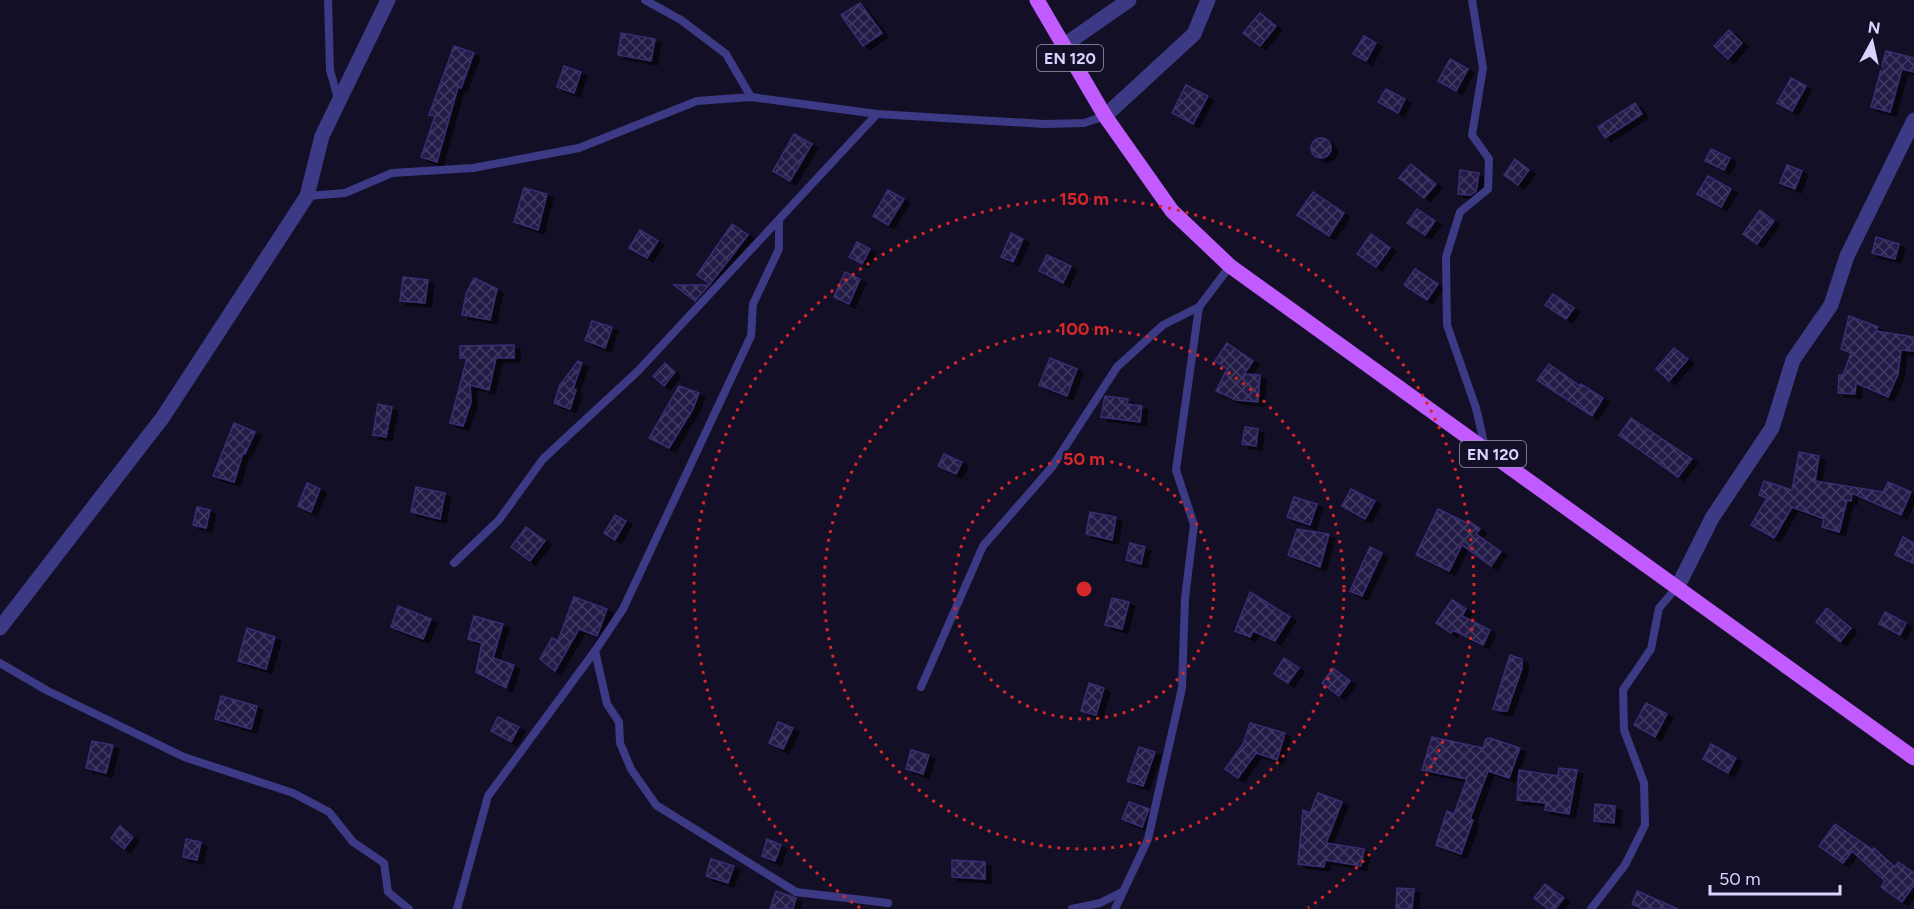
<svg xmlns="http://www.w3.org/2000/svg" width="1914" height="909" font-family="Figtree,sans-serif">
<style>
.building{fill:url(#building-cross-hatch);stroke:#3b2d73;stroke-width:1.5;filter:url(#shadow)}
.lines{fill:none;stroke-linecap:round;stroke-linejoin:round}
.lane{stroke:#3d3a85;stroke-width:8}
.street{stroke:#3d3a85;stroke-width:15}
.primary{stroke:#c25bff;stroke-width:15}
.ring{fill:none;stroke:#d62828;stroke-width:3;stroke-dasharray:3 6}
.labels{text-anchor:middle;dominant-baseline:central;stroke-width:4.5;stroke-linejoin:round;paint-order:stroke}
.shield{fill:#130f26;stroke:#9e99be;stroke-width:1.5}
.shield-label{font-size:16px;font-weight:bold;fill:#d9d4ff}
.centre{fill:#d62828;stroke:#130f26;stroke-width:3}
.ring-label{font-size:18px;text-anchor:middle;font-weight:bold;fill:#d62828;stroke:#130f26;stroke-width:4.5;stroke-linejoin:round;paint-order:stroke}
</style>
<defs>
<pattern id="building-cross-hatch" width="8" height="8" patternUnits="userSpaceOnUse" patternTransform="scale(1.5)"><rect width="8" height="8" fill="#241b47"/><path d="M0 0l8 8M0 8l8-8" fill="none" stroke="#433b63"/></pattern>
<filter id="shadow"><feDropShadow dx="6" dy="4" stdDeviation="0" flood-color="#0009"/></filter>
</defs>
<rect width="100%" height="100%" fill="#130f26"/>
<!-- building -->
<g class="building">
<path d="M 860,3 L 882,33 L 863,46 L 841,15 Z"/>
<path d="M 1260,13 L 1276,26 L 1260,46 L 1243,33 Z"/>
<path d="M 1729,30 L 1742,43 L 1728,59 L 1714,46 Z"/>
<path d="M 621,33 L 655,39 L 651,61 L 618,55 Z"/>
<path d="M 1364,36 L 1376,43 L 1366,61 L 1353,54 Z"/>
<path d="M 454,46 L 474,53 L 461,88 L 458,87 L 437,162 L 421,157 L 435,116 L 429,115 Z"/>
<path d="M 1886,51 L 1914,58 L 1914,72 L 1902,69 L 1890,112 L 1871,107 Z"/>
<path d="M 1450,59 L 1468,69 L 1456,91 L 1438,81 Z"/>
<path d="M 564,66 L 581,72 L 574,93 L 557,87 Z"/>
<path d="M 1791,78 L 1806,86 L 1792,111 L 1777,103 Z"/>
<path d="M 1186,85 L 1208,96 L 1193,124 L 1172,113 Z"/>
<path d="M 1386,89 L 1405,99 L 1398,113 L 1378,102 Z"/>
<path d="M 1635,103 L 1642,114 L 1605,138 L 1598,127 Z"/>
<path d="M 794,134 L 812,144 L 790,181 L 773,171 Z"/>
<circle cx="1321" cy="148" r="10"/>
<path d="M 1711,149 L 1730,158 L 1724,170 L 1705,161 Z"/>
<path d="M 1515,159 L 1529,170 L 1518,185 L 1504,175 Z"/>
<path d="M 1411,164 L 1436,184 L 1424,198 L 1399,178 Z"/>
<path d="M 1787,165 L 1802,171 L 1795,189 L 1780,183 Z"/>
<path d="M 1460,170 L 1479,173 L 1476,191 L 1471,195 L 1458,194 Z"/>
<path d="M 1708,176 L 1731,189 L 1721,207 L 1697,194 Z"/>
<path d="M 524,188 L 547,194 L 538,230 L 514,222 Z"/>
<path d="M 888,190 L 904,199 L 888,225 L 873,216 Z"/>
<path d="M 1313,192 L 1344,213 L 1329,236 L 1297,215 Z"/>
<path d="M 1417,209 L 1435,221 L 1425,235 L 1407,223 Z"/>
<path d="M 1760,210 L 1774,221 L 1757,244 L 1743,234 Z"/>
<path d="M 732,224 L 748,235 L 710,284 L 697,275 Z"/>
<path d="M 640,230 L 658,241 L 647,258 L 629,248 Z"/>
<path d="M 1011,233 L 1023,239 L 1013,262 L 1001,257 Z"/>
<path d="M 1371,234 L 1390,248 L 1376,267 L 1357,254 Z"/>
<path d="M 1876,237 L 1899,244 L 1895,259 L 1872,253 Z"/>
<path d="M 857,242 L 870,249 L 862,264 L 849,257 Z"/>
<path d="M 1047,255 L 1071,266 L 1063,283 L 1039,271 Z"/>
<path d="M 1415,269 L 1438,284 L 1427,300 L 1404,285 Z"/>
<path d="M 845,272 L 860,279 L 849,304 L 834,297 Z"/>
<path d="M 403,277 L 428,280 L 425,303 L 400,301 Z"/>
<path d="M 474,278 L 497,289 L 490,320 L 462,315 L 466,294 Z"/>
<path d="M 674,285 L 709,285 L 695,301 Z"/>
<path d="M 1553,294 L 1574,308 L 1566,319 L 1545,305 Z"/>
<path d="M 1849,316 L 1878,327 L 1876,331 L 1914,337 L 1914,351 L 1901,350 L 1898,374 L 1888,397 L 1856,383 L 1855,394 L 1838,393 L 1839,375 L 1843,375 L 1851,353 L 1841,349 Z"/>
<path d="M 592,321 L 612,327 L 605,348 L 585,340 Z"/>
<path d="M 1227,343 L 1253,361 L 1244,374 L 1260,375 L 1258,402 L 1236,400 L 1216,391 L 1227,369 L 1215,361 Z"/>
<path d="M 514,345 L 514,358 L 496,358 L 489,390 L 470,385 L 471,402 L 463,426 L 450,423 L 467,358 L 460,358 L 460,346 Z"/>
<path d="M 1674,348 L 1688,359 L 1669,381 L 1656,369 Z"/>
<path d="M 1050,358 L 1077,369 L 1067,396 L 1039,385 Z"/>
<path d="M 578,361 L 582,363 L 573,389 L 576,390 L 570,409 L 554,403 L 560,385 Z"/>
<path d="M 665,363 L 675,372 L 664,386 L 653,376 Z"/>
<path d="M 1549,364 L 1580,386 L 1581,384 L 1603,398 L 1592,416 L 1537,380 Z"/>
<path d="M 679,386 L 699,393 L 693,409 L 669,448 L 649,438 Z"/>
<path d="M 1105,396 L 1128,399 L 1127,404 L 1142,406 L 1140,422 L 1101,417 Z"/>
<path d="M 378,404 L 392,407 L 386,437 L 373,435 Z"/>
<path d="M 1631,418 L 1692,459 L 1678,477 L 1619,435 Z"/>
<path d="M 234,423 L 255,432 L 245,454 L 243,453 L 234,482 L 213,476 Z"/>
<path d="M 1245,427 L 1258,429 L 1256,446 L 1242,444 Z"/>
<path d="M 1799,452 L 1819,456 L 1815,481 L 1883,492 L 1888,482 L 1911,492 L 1901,515 L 1852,493 L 1851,501 L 1847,500 L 1839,532 L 1822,527 L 1824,519 L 1792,507 L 1774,538 L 1751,525 L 1767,498 L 1759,495 L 1764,481 L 1792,490 Z"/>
<path d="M 944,454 L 962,462 L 956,474 L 938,466 Z"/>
<path d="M 307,483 L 320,489 L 311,512 L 298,506 Z"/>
<path d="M 416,487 L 445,493 L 440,519 L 411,512 Z"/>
<path d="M 1351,489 L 1375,501 L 1365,519 L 1342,506 Z"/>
<path d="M 1294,497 L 1317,504 L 1310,525 L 1287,517 Z"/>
<path d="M 197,507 L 210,510 L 206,528 L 193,525 Z"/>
<path d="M 1438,509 L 1467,523 L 1469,521 L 1480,529 L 1476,534 L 1501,552 L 1491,566 L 1462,545 L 1449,571 L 1416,555 Z"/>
<path d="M 1090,512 L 1116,517 L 1112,540 L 1086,534 Z"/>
<path d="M 615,515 L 626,521 L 615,540 L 604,533 Z"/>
<path d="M 526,527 L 545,541 L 530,561 L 511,547 Z"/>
<path d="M 1297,529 L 1329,534 L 1320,567 L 1288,555 Z"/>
<path d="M 1903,537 L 1914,543 L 1914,564 L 1895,555 Z"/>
<path d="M 1130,543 L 1145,547 L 1141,564 L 1126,560 Z"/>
<path d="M 1370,547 L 1382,553 L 1362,596 L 1350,591 Z"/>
<path d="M 1250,592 L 1290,617 L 1275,641 L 1253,631 L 1250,637 L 1235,631 Z"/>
<path d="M 574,597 L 607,609 L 597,636 L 579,629 L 555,671 L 540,659 L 552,638 L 558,641 Z"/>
<path d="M 1112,598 L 1129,602 L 1122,629 L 1105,625 Z"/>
<path d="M 1452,600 L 1466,609 L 1462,616 L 1490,630 L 1483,645 L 1453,630 L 1451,633 L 1436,623 Z"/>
<path d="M 398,606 L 431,619 L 423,639 L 391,627 Z"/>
<path d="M 1827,608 L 1851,628 L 1840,642 L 1816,622 Z"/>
<path d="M 1885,612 L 1906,623 L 1900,635 L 1879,624 Z"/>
<path d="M 474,616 L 503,624 L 493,658 L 514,665 L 506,688 L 476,672 L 482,643 L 468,639 Z"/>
<path d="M 247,628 L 275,637 L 266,669 L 238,661 Z"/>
<path d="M 1510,655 L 1522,659 L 1522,668 L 1507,711 L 1501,711 L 1493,709 Z"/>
<path d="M 1284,658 L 1299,668 L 1288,683 L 1274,674 Z"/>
<path d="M 1333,668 L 1350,681 L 1339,696 L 1322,683 Z"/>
<path d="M 1089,683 L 1104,688 L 1096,715 L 1081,711 Z"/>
<path d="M 221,696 L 257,706 L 251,729 L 215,719 Z"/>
<path d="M 1646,703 L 1667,714 L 1655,737 L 1634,725 Z"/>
<path d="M 498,717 L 519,727 L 511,742 L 491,731 Z"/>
<path d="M 778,722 L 793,728 L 783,749 L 769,743 Z"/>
<path d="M 1250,723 L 1285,733 L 1277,760 L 1256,753 L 1238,778 L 1225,769 L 1243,744 Z"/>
<path d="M 1432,737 L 1483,748 L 1486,739 L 1490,738 L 1520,748 L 1509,778 L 1488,771 L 1470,819 L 1473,820 L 1461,854 L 1436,845 L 1447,811 L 1454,814 L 1467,779 L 1422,770 Z"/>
<path d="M 92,741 L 113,745 L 106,773 L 86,768 Z"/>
<path d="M 1711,744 L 1736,758 L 1728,773 L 1703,759 Z"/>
<path d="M 1139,747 L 1155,752 L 1143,786 L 1127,781 Z"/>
<path d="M 911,750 L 929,755 L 923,774 L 906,769 Z"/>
<path d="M 1559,768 L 1577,770 L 1569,814 L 1545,810 L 1546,803 L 1517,800 L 1519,770 L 1558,776 Z"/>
<path d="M 1318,793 L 1342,802 L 1326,843 L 1364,849 L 1361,866 L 1325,860 L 1324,867 L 1298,864 L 1303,810 L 1310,813 Z"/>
<path d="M 1129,802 L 1149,809 L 1142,827 L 1122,819 Z"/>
<path d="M 1595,804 L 1615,806 L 1614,823 L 1594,821 Z"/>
<path d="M 1835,824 L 1873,850 L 1874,848 L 1895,867 L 1898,862 L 1914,873 L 1914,885 L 1902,902 L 1881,887 L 1885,881 L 1852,851 L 1843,863 L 1819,846 Z"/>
<path d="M 120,826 L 133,837 L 124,849 L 111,838 Z"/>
<path d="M 186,839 L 201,842 L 197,860 L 183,857 Z"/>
<path d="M 767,839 L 781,845 L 775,861 L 762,856 Z"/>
<path d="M 711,859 L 734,866 L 728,883 L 706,876 Z"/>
<path d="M 952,860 L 985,862 L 985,879 L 952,877 Z"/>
<path d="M 1545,884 L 1564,898 L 1555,909 L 1548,909 L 1534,898 Z"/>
<path d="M 1397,888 L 1414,889 L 1412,909 L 1396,909 Z"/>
<path d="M 776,891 L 796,898 L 793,909 L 770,909 Z"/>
<path d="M 1637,891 L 1678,909 L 1643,909 L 1632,904 Z"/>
</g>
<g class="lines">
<!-- lane -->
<g class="lane">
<path d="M 328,0 L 330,70 L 338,99"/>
<path d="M 645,0 L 681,20 L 726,54 L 751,97"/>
<path d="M 1472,0 L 1483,68 L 1472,135 L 1489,159 L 1488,189 L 1460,212 L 1446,257 L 1447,325 L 1476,408 L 1485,447"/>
<path d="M 307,196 L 345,193 L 392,173 L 473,168 L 579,148 L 697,101 L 751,97 L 877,114 L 1045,124 L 1084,123 L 1105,116"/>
<path d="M 454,563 L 499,520 L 543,459 L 638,371 L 877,114"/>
<path d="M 595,651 L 607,704 L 619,722 L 620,743 L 631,769 L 656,805 L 796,892 L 888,903"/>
<path d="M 0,663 L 46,690 L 184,757 L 293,793 L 329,812 L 353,842 L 384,863 L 388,892 L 409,909"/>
<path d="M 921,687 L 983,546 L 1052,467 L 1117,367 L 1163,325 L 1199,307"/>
<path d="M 457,909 L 488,796 L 595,651 L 623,609 L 751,336 L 753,304 L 779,249 L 779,222"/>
<path d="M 1072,909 L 1100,903 L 1122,892"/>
<path d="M 1115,909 L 1148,839 L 1182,688 L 1185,598 L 1194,525 L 1176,470 L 1199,307 L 1230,266"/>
<path d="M 1591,909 L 1625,865 L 1645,825 L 1644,783 L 1624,730 L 1623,690 L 1651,649 L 1659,608 L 1677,587"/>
</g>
<!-- street -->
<g class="street">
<path d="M 1063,46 L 1129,0"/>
<path d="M 1105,116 L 1194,34 L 1208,0"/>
<path d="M 1678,586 L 1712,518 L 1772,428 L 1793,360 L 1831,305 L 1847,256 L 1914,120"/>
<path d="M 0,628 L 163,417 L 307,196 L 322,136 L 388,0"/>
</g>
<!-- primary -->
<path class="primary" d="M 1037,0 L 1105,116 L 1172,211 L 1230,266 L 1914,758"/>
</g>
<!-- distance rings -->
<g class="ring">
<circle cx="1084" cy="589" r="130"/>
<circle cx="1084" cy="589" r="260"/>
<path d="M860 908A390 390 0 1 1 1308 908"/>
</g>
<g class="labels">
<!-- shield labels -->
<g class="shield">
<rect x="1037" y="45" width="66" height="26" rx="4.5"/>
<rect x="1460" y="441" width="66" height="26" rx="4.5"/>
</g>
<g class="shield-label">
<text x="1070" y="58">EN 120</text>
<text x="1493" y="454">EN 120</text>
</g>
</g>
<circle cx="1084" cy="589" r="9" class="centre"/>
<g class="ring-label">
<text x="1084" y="205">150 m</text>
<text x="1084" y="335">100 m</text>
<text x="1084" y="465">50 m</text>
</g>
<!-- north arrow -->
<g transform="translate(1872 42) rotate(8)" stroke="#130f26" stroke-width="4.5" paint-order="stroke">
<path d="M0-4.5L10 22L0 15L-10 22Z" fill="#d9d4ff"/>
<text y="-9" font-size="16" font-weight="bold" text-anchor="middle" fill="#d9d4ff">N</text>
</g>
<!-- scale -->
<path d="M1710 885v9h130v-9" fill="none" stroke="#d9d4ff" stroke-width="3"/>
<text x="1719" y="885" font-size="18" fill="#d9d4ff" stroke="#130f26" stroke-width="4.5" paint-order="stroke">50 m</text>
</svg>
